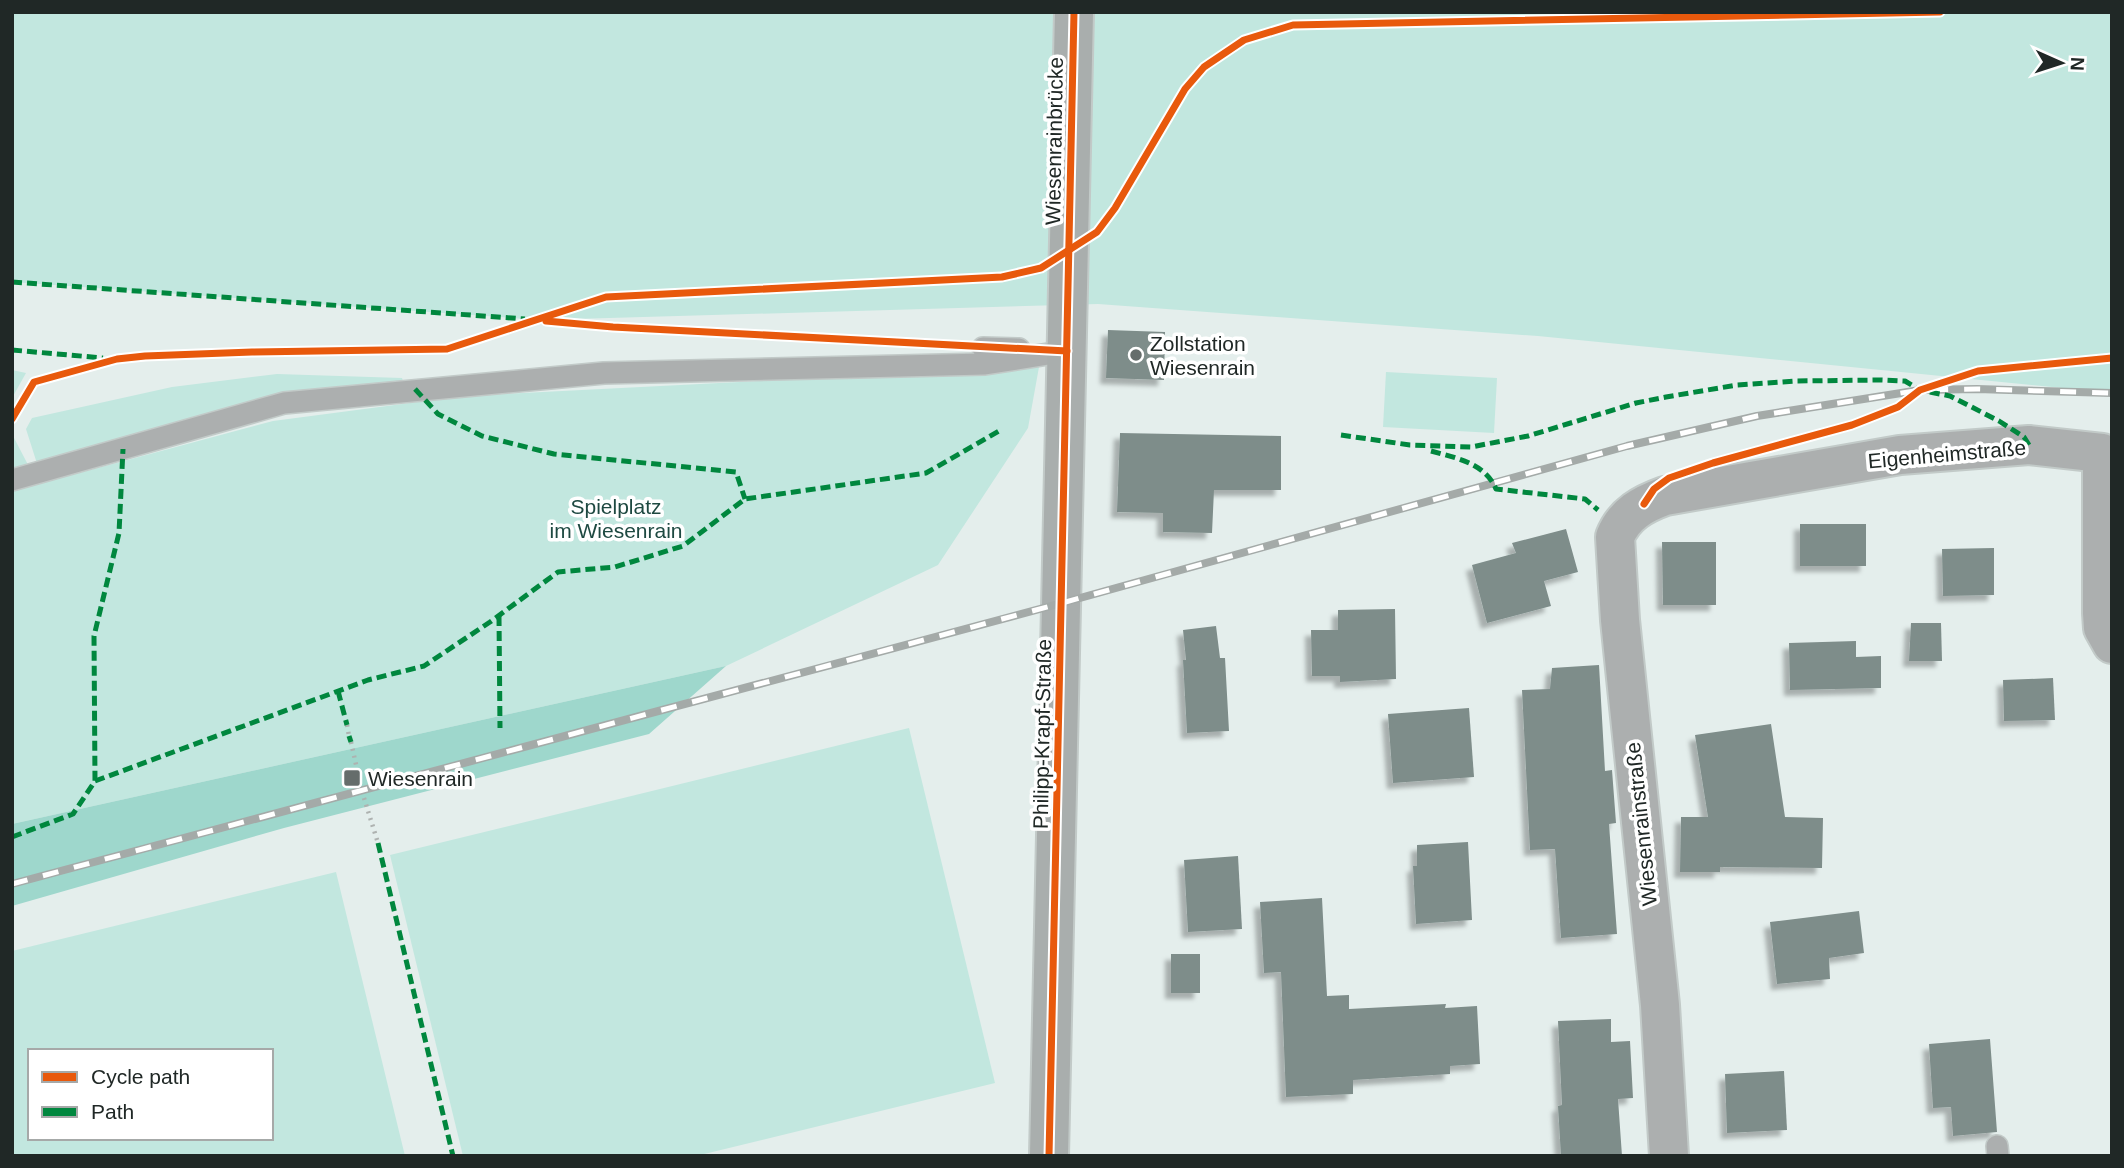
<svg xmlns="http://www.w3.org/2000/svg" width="2124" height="1168" font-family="Arial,sans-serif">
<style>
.green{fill:#c2e7df;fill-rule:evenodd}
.forest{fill:#9ed7cc}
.building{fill:#7e8d8a;filter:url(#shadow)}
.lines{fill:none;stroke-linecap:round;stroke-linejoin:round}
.lane-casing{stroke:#c2cac8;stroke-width:24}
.street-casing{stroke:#c2cac8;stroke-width:42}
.secondary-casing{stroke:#c2cac8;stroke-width:42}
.path{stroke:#aeb2b0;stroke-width:4.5;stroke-dasharray:2 5;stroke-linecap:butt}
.lane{stroke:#acafaf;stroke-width:21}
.street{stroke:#acafaf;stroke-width:38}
.secondary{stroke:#a9aead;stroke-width:38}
.rail-casing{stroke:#a4aaa8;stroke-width:8}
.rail{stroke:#fff;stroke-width:5;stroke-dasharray:16;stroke-linecap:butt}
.quiet{stroke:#00873e;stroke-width:5;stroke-dasharray:10 5;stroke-linecap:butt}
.cycleway-casing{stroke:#fff;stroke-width:11}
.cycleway{stroke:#e8590c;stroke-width:7}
.poi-dot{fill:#656d6b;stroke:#fff;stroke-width:2.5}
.labels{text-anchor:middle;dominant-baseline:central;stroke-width:7;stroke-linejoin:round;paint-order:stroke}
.street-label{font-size:21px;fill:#202826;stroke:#fff}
.poi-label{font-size:21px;fill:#202826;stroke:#fff;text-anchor:start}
.park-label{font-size:21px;fill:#1e4941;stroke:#fff}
</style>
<defs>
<filter id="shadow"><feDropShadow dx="-6" dy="6" stdDeviation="2" flood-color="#0004"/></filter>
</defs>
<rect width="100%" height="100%" fill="#e4eeec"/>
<!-- green -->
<g class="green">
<path d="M 12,12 L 2112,12 L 2112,393 L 1538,336 L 1098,304 L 540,320 L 12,282 Z"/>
<path d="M 1039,367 L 1028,428 L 938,565 L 726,666 L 12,824 L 12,434 L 38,484 L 273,421 L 463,396 Z"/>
<path d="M 12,370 L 26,373 L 12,398 Z"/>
<path d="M 1386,372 L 1497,378 L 1494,433 L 1383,427 Z"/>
<path d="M 277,374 L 402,378 L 406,390 L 284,403 L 40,473 L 26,429 L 32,418 L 172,387 Z"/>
<path d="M 909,728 L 995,1083 L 696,1156 L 463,1156 L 390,855 Z"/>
<path d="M 336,872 L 405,1156 L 12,1156 L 12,951 ZM 30,1051 L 271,1051 L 271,1138 L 30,1138 Z"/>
</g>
<!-- forest -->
<path class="forest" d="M 726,666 L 649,734 L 284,828 L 12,906 L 12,824 Z"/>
<!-- building -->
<g class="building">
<path d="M 1108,330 L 1165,332 L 1164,380 L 1106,378 Z"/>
<path d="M 1120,433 L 1281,436 L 1281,490 L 1214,490 L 1212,533 L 1163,532 L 1163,513 L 1117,512 Z"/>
<rect x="1800" y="524" width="66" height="42"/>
<path d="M 1566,529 L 1578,572 L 1544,581 L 1551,606 L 1487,623 L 1472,565 L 1516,553 L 1512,543 Z"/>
<path d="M 1662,542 L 1716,542 L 1716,605 L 1663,605 Z"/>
<path d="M 1994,548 L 1994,595 L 1943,596 L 1942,549 Z"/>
<path d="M 1395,609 L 1396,679 L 1340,682 L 1340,676 L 1312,676 L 1311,630 L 1338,630 L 1338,610 Z"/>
<path d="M 1911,623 L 1941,623 L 1942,661 L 1909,661 Z"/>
<path d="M 1216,626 L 1220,658 L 1225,658 L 1229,731 L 1187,733 L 1183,660 L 1186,660 L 1183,630 Z"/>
<path d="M 1856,641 L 1856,657 L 1881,656 L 1881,688 L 1790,690 L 1789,643 Z"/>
<path d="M 1599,665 L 1605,771 L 1612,770 L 1616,823 L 1609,824 L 1617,934 L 1561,938 L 1555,849 L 1530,850 L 1522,690 L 1550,689 L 1552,668 Z"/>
<path d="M 2053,678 L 2055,720 L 2004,721 L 2003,680 Z"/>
<path d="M 1469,708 L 1474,777 L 1393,783 L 1388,714 Z"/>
<path d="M 1771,724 L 1785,817 L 1823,818 L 1822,868 L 1720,867 L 1720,872 L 1680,872 L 1681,817 L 1708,817 L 1695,735 Z"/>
<path d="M 1468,842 L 1472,920 L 1416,924 L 1413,866 L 1417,866 L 1417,845 Z"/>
<path d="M 1238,856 L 1242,929 L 1188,932 L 1184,860 Z"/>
<path d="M 1322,898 L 1327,996 L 1349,995 L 1349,1009 L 1446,1004 L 1445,1008 L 1477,1006 L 1480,1064 L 1450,1066 L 1450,1074 L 1353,1080 L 1353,1094 L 1286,1097 L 1281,972 L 1264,973 L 1260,902 Z"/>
<path d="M 1859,911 L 1864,953 L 1829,958 L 1830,979 L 1777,984 L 1770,922 Z"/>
<rect x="1171" y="954" width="29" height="39"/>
<path d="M 1611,1019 L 1611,1042 L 1630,1041 L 1633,1098 L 1618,1099 L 1622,1156 L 1561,1156 L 1558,1106 L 1562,1105 L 1558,1021 Z"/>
<path d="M 1990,1039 L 1997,1132 L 1953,1136 L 1951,1107 L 1933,1108 L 1929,1044 Z"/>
<path d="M 1784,1071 L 1787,1130 L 1727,1133 L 1725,1074 Z"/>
</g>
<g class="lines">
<!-- lane casing -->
<g class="lane-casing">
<g id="lane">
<path d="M 983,348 L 1019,349"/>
<path d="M 12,480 L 284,403 L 604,373 L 985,364 L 1067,351"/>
<path d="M 1997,1146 L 1998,1156"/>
</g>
</g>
<!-- street casing -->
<g class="street-casing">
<path id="street" d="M 1669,1156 L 1660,1005 L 1620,620 L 1615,537 C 1624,514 1643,504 1665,496 L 1900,455 L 2029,445 L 2102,453 L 2102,613 L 2103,628 L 2112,644"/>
</g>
<!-- secondary casing -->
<g class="secondary-casing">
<path id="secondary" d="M 1049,1156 L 1074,12"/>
</g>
<!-- path -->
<g class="path">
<path d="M 347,725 L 349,736"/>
<path d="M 351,742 L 357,769"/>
<path d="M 364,798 L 378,843"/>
</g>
<!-- lane -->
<use href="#lane" class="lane"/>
<!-- street -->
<use href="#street" class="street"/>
<!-- secondary -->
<use href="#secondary" class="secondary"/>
<!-- rail casing -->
<g class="rail-casing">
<path id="rail" d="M 12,884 L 1062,603 L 1627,446 L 1757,416 L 1920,390 L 1977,389 L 2112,393"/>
</g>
<!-- rail -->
<use href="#rail" class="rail"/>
<!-- quiet -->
<g class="quiet">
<path d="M 12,282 L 525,319"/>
<path d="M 12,350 L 103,358"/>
<path d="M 415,389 L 438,414 L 482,436 L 554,454 L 736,472 L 745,499"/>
<path d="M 1341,435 L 1410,445 L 1471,447 L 1528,436 L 1636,403 L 1666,397 L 1737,385 L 1796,381 L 1882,380 L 1905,381 L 1920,390 L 1950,396 L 1999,421 L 2024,437 L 2029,445"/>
<path d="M 1431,451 C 1456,458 1485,463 1496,489 L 1585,499 L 1598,510"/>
<path d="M 499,616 L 500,728"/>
<path d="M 338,691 L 347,725"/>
<path d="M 349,736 L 351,742"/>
<path d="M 95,781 L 368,680 L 424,666 L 490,622 L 558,572 L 615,567 L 683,546 L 745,499 L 926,473 L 999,431"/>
<path d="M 12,837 L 73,814 L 95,781 L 94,636 L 119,533 L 123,449"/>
<path d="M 378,843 L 453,1156"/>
</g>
<!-- cycleway casing -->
<g class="cycleway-casing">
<g id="cycleway">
<path d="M 546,321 L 613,327 L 1067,351"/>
<path d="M 12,419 L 34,382 L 117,359 L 145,356 L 252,352 L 447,349 L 606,297 L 1002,277 L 1041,268 L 1097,232 L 1115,208 L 1185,89 L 1204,67 L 1244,40 L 1293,25 L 1940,12"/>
<path d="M 1644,504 L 1654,489 L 1669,478 L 1713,463 L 1852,425 L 1898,407 L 1920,390 L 1978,371 L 2112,358"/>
<path d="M 1049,1156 L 1074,12"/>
</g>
</g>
<!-- cycleway -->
<use href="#cycleway" class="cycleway"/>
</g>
<!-- markers -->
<g class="poi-dot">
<circle cx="1136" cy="355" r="7"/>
<rect x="343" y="769" width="18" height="18" rx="3.5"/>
</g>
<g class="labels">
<!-- street labels -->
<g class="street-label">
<text transform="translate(1054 141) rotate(-89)">Wiesenrainbrücke</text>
<text transform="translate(1947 454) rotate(-5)">Eigenheimstraße</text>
<text transform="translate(1042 734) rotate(-89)">Philipp-Krapf-Straße</text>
<text transform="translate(1641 824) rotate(-96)">Wiesenrainstraße</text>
</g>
<!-- poi labels -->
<g class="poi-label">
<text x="1150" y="343">Zollstation<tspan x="1150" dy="24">Wiesenrain</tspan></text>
<text x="368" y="778">Wiesenrain</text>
</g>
<!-- park labels -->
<g class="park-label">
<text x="616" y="506">Spielplatz<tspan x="616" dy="24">im Wiesenrain</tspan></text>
</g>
</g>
<!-- border -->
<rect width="2124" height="1168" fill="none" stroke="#202826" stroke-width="28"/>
<!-- legend -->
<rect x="28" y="1049" width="245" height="91" fill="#ffffff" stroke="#a6a9a8" stroke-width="2"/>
<rect x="42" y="1072" width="35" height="10" fill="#e8590c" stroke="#a6a9a8" stroke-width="2"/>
<text x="91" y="1084" font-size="21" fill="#202826">Cycle path</text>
<rect x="42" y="1107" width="35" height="10" fill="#00873e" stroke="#a6a9a8" stroke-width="2"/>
<text x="91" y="1119" font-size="21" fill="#202826">Path</text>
<!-- north arrow -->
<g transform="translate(2061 63) rotate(93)" stroke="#ffffff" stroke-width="5" paint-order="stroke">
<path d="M0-5L12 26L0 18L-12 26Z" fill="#202826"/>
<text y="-10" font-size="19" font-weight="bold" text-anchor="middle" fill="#202826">N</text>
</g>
</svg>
